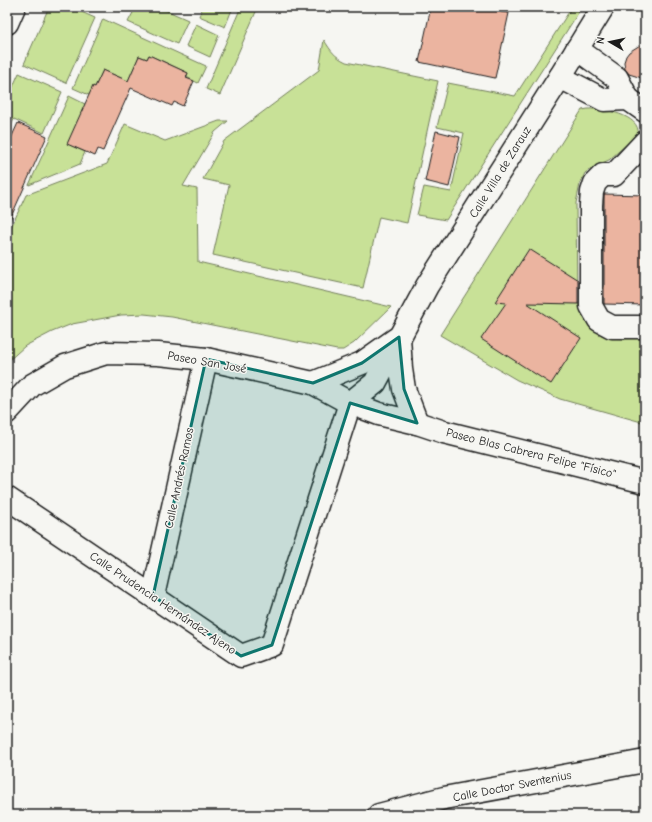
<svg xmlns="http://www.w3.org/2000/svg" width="652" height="822" font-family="'Comic Neue',sans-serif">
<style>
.garden{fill:#c8e197;stroke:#727e5a}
.building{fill:#ebb4a0;stroke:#1c1c1c}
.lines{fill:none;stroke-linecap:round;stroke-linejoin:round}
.minor-casing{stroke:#1c1c1c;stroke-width:25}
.minor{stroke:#f6f6f2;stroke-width:22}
.marked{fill:#0f766e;fill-opacity:0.2;stroke:#0f766e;stroke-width:3;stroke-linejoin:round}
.labels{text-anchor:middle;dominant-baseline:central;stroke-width:3;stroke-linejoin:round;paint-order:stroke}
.street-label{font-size:12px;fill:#1c1c1c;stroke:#f6f6f2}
</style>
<rect width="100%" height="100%" fill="#f6f6f2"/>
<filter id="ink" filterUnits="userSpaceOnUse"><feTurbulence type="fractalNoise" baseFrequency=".025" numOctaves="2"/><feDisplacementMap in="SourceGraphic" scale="8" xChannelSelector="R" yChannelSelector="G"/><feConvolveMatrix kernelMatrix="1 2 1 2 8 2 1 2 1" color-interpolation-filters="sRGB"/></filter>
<g filter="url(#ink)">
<!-- garden -->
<g class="garden">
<path d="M 49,7 L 70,7 L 95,18 L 66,83 L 24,64 Z"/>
<path d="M 136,7 L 159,7 L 188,20 L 177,44 L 128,22 Z"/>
<path d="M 203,7 L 233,7 L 225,27 L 199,16 Z"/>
<path d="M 241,7 L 258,7 L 220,95 L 206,89 Z"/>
<path d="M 572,7 L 582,7 L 446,220 L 417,215 L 424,187 L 451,192 L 464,133 L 437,127 L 448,83 L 515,96 Z"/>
<path d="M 103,19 L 206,66 L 198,83 L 186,77 L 188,73 L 149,55 L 147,59 L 139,56 L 128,81 L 103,70 L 95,87 L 89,95 L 73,88 Z"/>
<path d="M 196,24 L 219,35 L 210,57 L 186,46 Z"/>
<path d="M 324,40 C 331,51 334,56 346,62 L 438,81 L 407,223 L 379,217 L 363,288 L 213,255 L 229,185 L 203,179 L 224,141 L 319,70 Z"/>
<path d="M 19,73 L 62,92 L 44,133 L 14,119 L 7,134 L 7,100 Z"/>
<path d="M 69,96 L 85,104 L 70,145 L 85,152 L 80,164 L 29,185 Z"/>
<path d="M 588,109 C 602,108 641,115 638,134 L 609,160 L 597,165 L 585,173 L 580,184 L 576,203 L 577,300 C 581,314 592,333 607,337 C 617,340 635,338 645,338 L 645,423 L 560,399 L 517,380 L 440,335 L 582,110 Z"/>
<path d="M 219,121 L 228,121 L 215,132 L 183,186 L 197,189 L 198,262 L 391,307 L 354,343 L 343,350 L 337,350 L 172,317 L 144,314 L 121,315 L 94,320 L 72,324 L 52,332 L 25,346 L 7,362 L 7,236 L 26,195 L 107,164 L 125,124 L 165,141 Z"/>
</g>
<!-- building -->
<g class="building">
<path d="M 431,7 L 502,7 L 501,12 L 509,13 L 495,78 L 419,62 Z"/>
<path d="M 645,42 L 645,79 L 629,74 L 625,69 L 624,62 L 626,56 L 629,52 Z"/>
<path d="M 149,55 L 188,73 L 186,78 L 194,81 L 183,106 L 174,102 L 172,106 L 131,88 L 103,151 L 98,149 L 95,156 L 67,144 L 93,86 L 95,87 L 103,70 L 128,81 L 139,56 L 147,59 Z"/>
<path d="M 18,123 L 47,136 L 7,226 L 7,147 Z"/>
<path d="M 436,131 L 460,137 L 449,187 L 425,181 Z"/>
<path d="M 604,194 L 645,195 L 645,305 L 604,304 Z"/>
<path d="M 529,249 L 578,280 L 578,304 L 527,303 L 581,338 L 551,384 L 481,339 L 506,303 L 495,302 Z"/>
</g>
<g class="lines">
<!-- minor casing -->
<g class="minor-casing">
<g id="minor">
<path d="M 7,23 L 14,7"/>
<path d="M 577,49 L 617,78 L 628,99"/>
<path d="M 560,77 L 604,100 L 628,99 L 645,111"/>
<path d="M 645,142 L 614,175 L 603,175 L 595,183 L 592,192 L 591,205 L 591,306 L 599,320 L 612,327 L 645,327"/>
<path d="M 399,337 L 401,369 L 404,389 L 417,423"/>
<path d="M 313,383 L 362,363 L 396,339"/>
<path d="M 350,403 L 375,383 L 427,286 L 560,77 L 603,7"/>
<path d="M 7,412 L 32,385 L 65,366 L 106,353 L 158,354 L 206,359 L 313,383 L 350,403 L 379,414 L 417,423 L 444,432 L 645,482"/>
<path d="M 7,498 L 241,656 L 272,645 L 350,403"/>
<path d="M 153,596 L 206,359"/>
<path d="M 379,815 L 444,798 L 645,761"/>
</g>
</g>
<!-- minor -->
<use href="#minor" class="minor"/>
</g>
</g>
<!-- marked area -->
<path class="marked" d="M 399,337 L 404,389 L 417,423 L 350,403 L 272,645 L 241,656 L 153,596 L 206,359 L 313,383 L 362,363 Z"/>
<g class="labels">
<!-- street labels -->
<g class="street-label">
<text transform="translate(500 172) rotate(-58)">Calle Villa de Zarauz</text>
<text transform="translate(207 362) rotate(10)">Paseo San José</text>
<text transform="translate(531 453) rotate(14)">Paseo Blas Cabrera Felipe "Físico"</text>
<text transform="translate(179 478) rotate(-78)">Calle Andrés Ramos</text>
<text transform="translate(163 603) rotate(34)">Calle Prudencia Hernández Ajeno</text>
<text transform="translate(512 786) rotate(-11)">Calle Doctor Sventenius</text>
</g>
</g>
<!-- margin -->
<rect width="652" height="822" fill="none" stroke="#f6f6f2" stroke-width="24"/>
<rect x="12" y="12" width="628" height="798" fill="none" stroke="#1c1c1c" stroke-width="1.5" filter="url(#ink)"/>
<!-- north arrow -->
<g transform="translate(610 42) rotate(279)" stroke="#f6f6f2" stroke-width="3" paint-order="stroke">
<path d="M0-3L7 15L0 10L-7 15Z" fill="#1c1c1c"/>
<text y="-6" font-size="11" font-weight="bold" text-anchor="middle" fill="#1c1c1c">N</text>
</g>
</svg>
